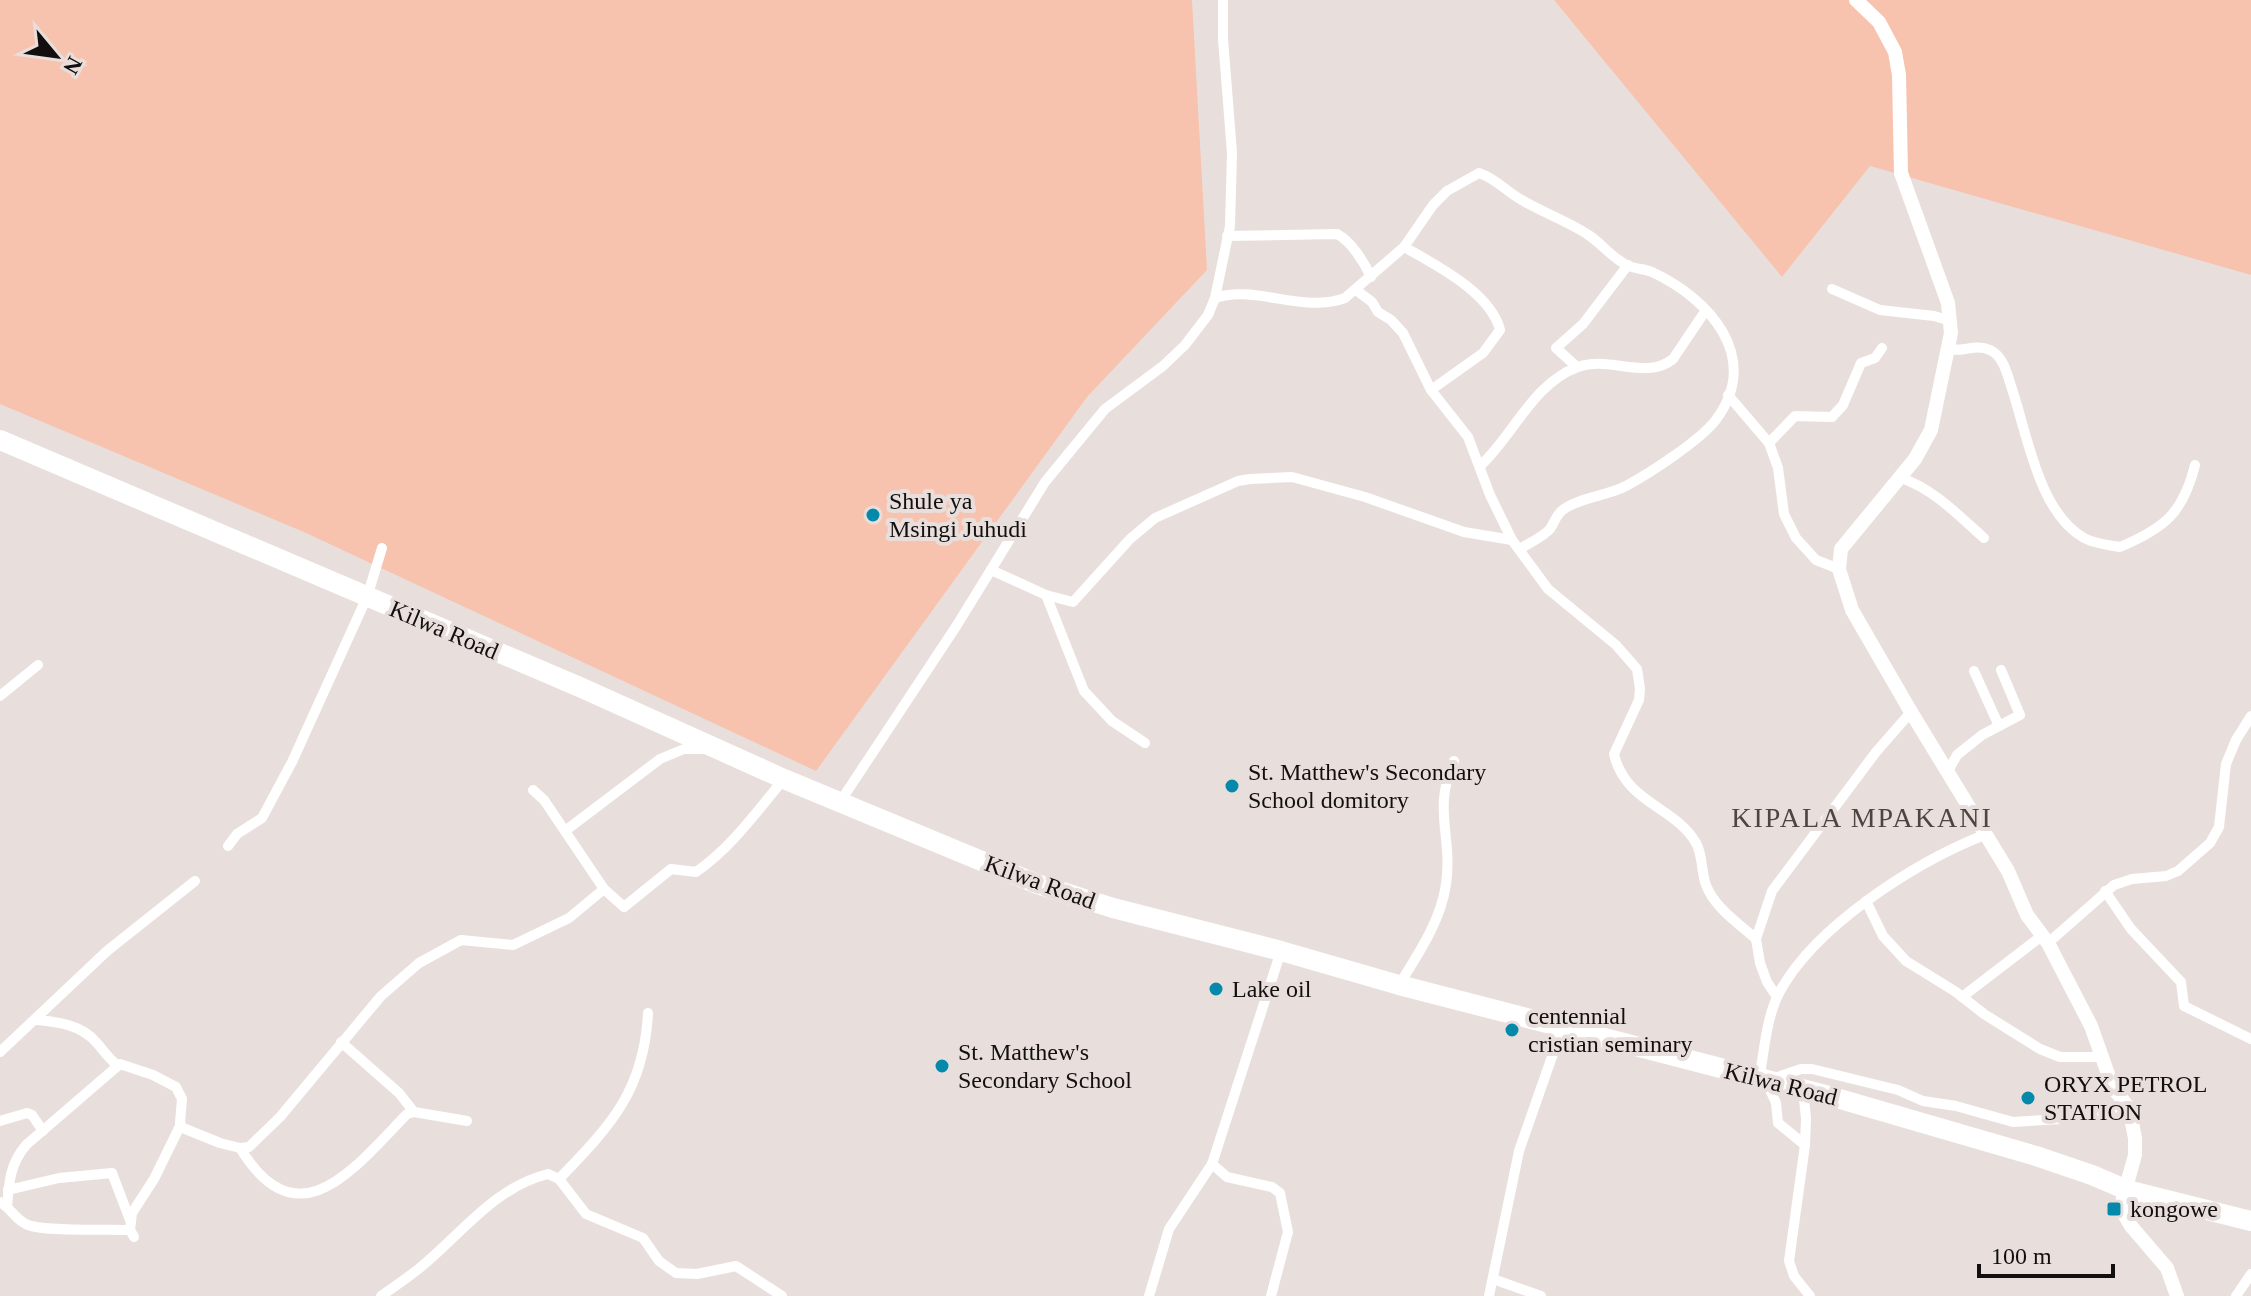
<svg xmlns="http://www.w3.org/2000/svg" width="2251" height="1296" font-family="Georgia,serif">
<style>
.green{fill:#f8c3ae}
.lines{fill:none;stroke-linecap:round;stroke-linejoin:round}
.street{stroke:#fff;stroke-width:10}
.secondary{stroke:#fff;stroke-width:14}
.highway{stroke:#fff;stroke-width:20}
.poi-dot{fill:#0589aa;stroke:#e8dfdc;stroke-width:3}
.labels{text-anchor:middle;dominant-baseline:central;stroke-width:8;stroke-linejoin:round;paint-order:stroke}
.poi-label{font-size:24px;fill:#120f0e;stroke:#e8dfdc;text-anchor:start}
.street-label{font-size:24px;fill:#120f0e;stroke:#e8dfdc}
.quarter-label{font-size:28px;letter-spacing:2px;fill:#4c4643;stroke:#e8dfdc}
</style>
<rect width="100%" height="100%" fill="#e8dfdc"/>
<!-- green -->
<g class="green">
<path d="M 0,0 L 1192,0 L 1207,270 L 1087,397 L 816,771 L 306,533 L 0,404 Z"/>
<path d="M 1554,0 L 2251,0 L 2251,275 L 1870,166 L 1782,277 Z"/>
</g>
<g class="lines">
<!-- street -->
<g class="street">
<path d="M 1227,236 L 1337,234 C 1351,241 1364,262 1371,277"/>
<path d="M 1404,247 C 1436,265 1491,293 1500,330 L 1483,353 L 1431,390"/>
<path d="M 1832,289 L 1880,310 L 1934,316 L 1951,321"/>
<path d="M 1356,290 L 1372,302 L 1378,312 L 1391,320 L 1403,333 L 1431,390 L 1468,437 L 1490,495 L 1512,540 L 1548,589 L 1616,645 L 1637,669 L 1640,689 L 1639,700 L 1614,754 C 1625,803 1676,807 1696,843 C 1703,855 1701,872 1706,885 C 1714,907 1739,924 1756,939"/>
<path d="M 1215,298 C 1254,284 1302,314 1345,298 L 1404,247 L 1433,205 L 1447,191 L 1479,173 C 1495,178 1506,191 1520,199 C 1543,213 1568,221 1590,236 C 1603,245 1614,260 1629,266 C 1636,269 1645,269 1652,272 C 1710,299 1763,358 1715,421 C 1699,441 1650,473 1626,486 C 1607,496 1581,497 1564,509 C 1556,514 1555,522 1550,529 C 1543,537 1529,543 1520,549"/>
<path d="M 1948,349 C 1962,353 1975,343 1990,350 C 2003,356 2007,373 2011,386 C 2027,432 2038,512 2084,538 C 2095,544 2108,545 2120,547 C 2165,528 2183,513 2195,465"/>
<path d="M 1577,367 L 1556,348 L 1583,324 L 1628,265"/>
<path d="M 1728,395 L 1769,443 L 1778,468 L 1784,514 L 1796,538 L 1816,560 L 1839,569"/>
<path d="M 1769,443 L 1795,416 L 1832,417 L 1843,405 L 1861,363 L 1875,358 L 1882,348"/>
<path d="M 1480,466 C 1513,436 1533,383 1578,367 C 1609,355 1646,381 1673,359 L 1706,310"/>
<path d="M 1901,478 C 1934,489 1959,516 1984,538"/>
<path d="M 991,570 L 1046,595 L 1073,602 L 1130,539 L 1155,518 L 1238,481 L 1250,479 L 1292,477 L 1365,497 L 1464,532 L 1512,540"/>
<path d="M 1046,595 L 1084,691 L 1112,721 L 1145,743"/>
<path d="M 1974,671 L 1999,726"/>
<path d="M 0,696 L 38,665"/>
<path d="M 1948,771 L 1957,755 L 1982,735 L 2020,715 L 2001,670"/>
<path d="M 533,790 L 544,800 L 604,889 L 624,907 L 671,869 L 696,872 C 732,847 756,812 784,779"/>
<path d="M 840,802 L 957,625 L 1045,482 L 1105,409 L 1163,366 L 1185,345 L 1208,315 L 1215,298 L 1230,226 L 1232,153 L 1223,39 L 1223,0"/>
<path d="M 565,831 L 660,759 L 684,749 L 706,749"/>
<path d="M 228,846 L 237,834 L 262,818 L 292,762 L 367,597 L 382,548"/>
<path d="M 2105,891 L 2131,929 L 2181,982 L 2184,1006 L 2251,1039"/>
<path d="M 1866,901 L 1883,936 L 1906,961 L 1956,992 L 1984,1014 L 2040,1049 L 2060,1057 L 2101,1057"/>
<path d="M 2048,943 L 2114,885 L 2132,879 L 2166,876 L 2178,871 L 2210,843 L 2219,827 L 2226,764 L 2236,740 L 2251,716"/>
<path d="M 1399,985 C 1418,954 1441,921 1446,884 C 1453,836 1432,810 1454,761"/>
<path d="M 1777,997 L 1767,982 L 1760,963 L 1756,939 L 1772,891 L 1876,752 L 1911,712"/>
<path d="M 1962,997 L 2043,935"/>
<path d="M 37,1020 C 59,1022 81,1025 96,1042 C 104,1051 109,1059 118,1066"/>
<path d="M 341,1042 L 399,1093 L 414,1112"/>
<path d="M 0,1052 L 107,951 L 195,881"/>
<path d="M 1759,1080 C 1764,1053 1766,1020 1778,995 C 1813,927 1914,863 1984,835"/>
<path d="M 1803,1090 L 1806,1118 L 1805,1145 L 1789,1261 L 1794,1276 L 1810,1296"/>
<path d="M 0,1121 L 27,1113 L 32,1115 L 43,1131"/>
<path d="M 1805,1145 L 1778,1123 L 1776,1103 L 1766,1081 L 1801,1069 L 1812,1069 L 1898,1090 L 1923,1101 L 1956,1106 L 2013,1122 L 2062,1119 L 2126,1105"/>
<path d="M 240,1148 C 299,1244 355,1167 407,1114 L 414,1112 L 467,1121"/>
<path d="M 1212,1164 L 1227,1177 L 1272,1187 L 1280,1193 L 1288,1232 L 1271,1296"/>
<path d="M 559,1179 C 611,1125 644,1091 648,1013"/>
<path d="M 8,1190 L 59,1178 L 112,1173 L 130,1220"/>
<path d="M 0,1202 C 12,1209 15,1220 28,1225 C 47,1232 107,1229 130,1230"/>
<path d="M 7,1207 C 9,1182 10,1164 26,1145 L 120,1064 L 153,1075 L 176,1087 L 182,1099 L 180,1123 L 183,1128 L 220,1143 L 240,1148 L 249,1147 L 280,1117 L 381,996 L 419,963 L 461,940 L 513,945 L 569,918 L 604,889"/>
<path d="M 134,1237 L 130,1230 L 132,1213 L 154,1179 L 180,1126"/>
<path d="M 1493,1279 L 1541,1296"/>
<path d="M 381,1296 C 395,1286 409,1277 422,1266 C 462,1233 495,1187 548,1174 L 559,1179 L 586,1214 L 643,1238 L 659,1261 L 676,1273 L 697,1274 L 736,1266 L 782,1296"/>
<path d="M 1149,1296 L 1169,1229 L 1212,1164 L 1281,951"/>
<path d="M 1489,1296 L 1519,1151 L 1562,1028"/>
<path d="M 2236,1296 L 2251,1274"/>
</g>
<!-- secondary -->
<path class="secondary" d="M 1856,0 L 1879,22 L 1895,52 L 1899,75 L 1901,173 L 1948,303 L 1951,333 L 1931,430 L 1915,459 L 1841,549 L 1839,569 L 1852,610 L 1911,712 L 2008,871 L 2027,915 L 2048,943 L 2091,1026 L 2113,1088 L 2129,1108 L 2135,1138 L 2135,1155 L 2122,1202 L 2124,1214 L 2131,1226 L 2167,1268 L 2177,1296"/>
<!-- highway -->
<path class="highway" d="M 0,440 L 582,688 L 784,779 L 1037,884 L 1113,908 L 1281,951 L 1399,985 L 1833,1097 L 2036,1156 L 2092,1175 L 2127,1190 L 2251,1221"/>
</g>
<!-- markers -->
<g class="poi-dot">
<circle cx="873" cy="515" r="8"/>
<circle cx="1232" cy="786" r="8"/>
<circle cx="1216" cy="989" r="8"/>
<circle cx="1512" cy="1030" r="8"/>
<circle cx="942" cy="1066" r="8"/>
<circle cx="2028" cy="1098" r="8"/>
<rect x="2106" y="1201" width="16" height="16" rx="4"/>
</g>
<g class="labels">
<!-- poi labels -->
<g class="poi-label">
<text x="889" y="501">Shule ya<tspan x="889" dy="28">Msingi Juhudi</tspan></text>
<text x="1248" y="772">St. Matthew's Secondary<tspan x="1248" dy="28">School domitory</tspan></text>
<text x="1232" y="989">Lake oil</text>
<text x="1528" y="1016">centennial<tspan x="1528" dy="28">cristian seminary</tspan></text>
<text x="958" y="1052">St. Matthew's<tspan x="958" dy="28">Secondary School</tspan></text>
<text x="2044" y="1084">ORYX PETROL<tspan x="2044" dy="28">STATION</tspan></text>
<text x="2130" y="1209">kongowe</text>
</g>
<!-- street labels -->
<g class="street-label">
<text transform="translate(444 630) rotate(23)">Kilwa Road</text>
<text transform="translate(1040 882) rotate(20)">Kilwa Road</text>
<text transform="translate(1781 1084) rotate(14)">Kilwa Road</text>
</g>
<!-- quarter labels -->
<g class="quarter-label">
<text x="1862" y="817">KIPALA MPAKANI</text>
</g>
</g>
<!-- north arrow -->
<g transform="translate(56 56) rotate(119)" stroke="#e8dfdc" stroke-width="6" paint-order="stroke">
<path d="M0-6L14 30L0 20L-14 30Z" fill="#120f0e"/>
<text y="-12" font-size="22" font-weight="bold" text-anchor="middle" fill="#120f0e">N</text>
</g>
<!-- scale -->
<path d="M1979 1264v12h134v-12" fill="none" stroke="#120f0e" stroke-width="4"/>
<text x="1991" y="1264" font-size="24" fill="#120f0e" stroke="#e8dfdc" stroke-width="6" paint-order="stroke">100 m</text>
</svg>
